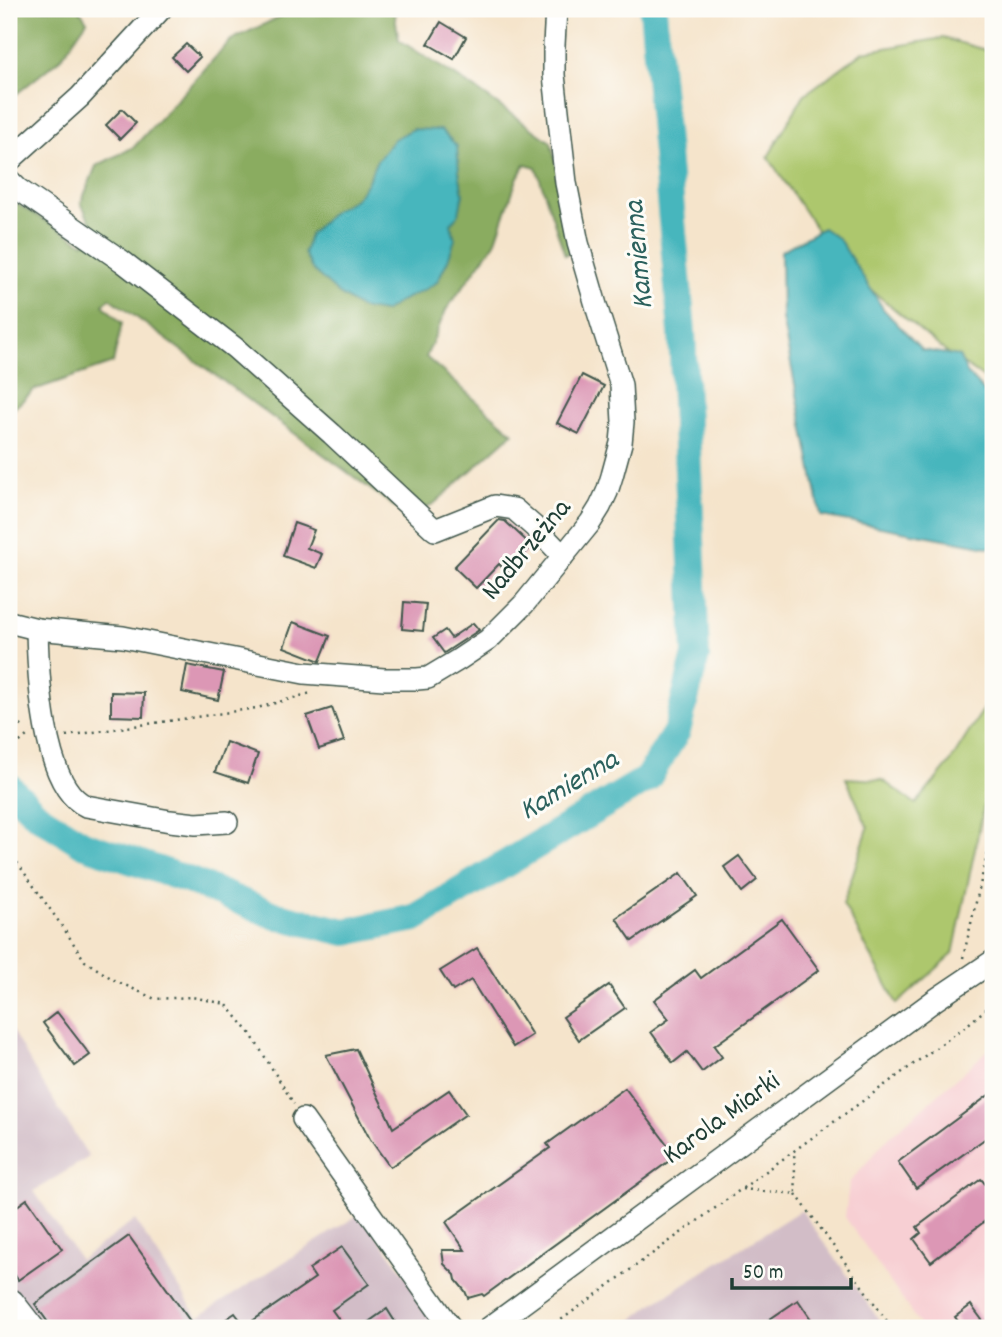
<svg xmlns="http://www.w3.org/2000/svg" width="1002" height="1337" font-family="Dekko,sans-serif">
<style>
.built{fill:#f7cfd3}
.industrial{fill:#d2bdc7}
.green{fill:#adc76d;stroke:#668250;stroke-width:2}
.forest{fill:#8aac60;stroke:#54744a;stroke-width:2}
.water{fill:#47b6bd;stroke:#337a78;stroke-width:2}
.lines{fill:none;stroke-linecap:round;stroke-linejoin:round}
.river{stroke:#47b6bd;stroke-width:28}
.building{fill:#dc97b5}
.minor-casing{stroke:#3f564b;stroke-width:24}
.path{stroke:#3f564b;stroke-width:2.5;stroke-dasharray:2 5;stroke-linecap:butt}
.minor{stroke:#fff;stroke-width:21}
.labels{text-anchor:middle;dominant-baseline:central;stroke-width:6;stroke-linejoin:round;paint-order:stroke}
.street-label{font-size:28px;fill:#1f3d34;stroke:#fdfcf7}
.water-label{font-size:30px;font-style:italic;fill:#2b615d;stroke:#fdfcf7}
</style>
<rect width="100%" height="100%" fill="#fdfcf7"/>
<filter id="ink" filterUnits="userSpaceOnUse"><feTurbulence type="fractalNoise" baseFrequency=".0143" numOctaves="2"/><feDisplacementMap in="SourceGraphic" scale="14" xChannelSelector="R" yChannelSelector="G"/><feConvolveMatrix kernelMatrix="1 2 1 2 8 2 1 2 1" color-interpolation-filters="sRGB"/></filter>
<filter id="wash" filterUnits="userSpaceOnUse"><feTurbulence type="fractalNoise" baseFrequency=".00686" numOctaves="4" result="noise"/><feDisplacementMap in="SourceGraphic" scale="28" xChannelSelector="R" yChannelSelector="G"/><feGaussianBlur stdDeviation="1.57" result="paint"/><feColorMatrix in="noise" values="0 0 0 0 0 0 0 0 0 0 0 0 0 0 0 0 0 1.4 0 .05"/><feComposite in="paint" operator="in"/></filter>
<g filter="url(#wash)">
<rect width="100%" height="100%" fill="#f5e4cb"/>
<!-- built -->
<path class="built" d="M 993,1046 L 993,1328 L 922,1328 L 845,1217 L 849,1183 L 886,1140 Z"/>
<!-- industrial -->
<g class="industrial">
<path d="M 9,1025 L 35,1071 L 89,1157 L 34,1191 L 80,1260 L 135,1220 L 198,1317 L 361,1213 L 443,1328 L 9,1328 Z"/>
<path d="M 801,1210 L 885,1328 L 622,1328 L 654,1303 Z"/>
</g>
<!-- green -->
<g class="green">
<path d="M 943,38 L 993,52 L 993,384 L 946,352 L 840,264 L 768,157 L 804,95 L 863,52 Z"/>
<path d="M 993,694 L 993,788 L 986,796 L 953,954 L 897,1004 L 843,904 L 868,828 L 846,778 L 882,780 L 916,804 L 949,764 Z"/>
</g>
<!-- forest -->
<g class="forest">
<path d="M 9,9 L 79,9 L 87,21 L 61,58 L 9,100 Z"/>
<path d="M 292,9 L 397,9 L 395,17 L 399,40 L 474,88 L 551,142 L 575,250 L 565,255 L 536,167 L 525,164 L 517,179 L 495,243 L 446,310 L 426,357 L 513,433 L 436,502 L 410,518 L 110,298 L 103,305 L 122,323 L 113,363 L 34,390 L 9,413 L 9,206 L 14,202 L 83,243 L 98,237 L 81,203 L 96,166 L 134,147 L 231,40 L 286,14 Z"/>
</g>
<!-- water -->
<g class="water">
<path d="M 413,129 L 441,130 L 457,146 L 459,171 L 463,194 L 459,214 L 451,224 L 455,239 L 448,260 L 437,282 L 424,290 L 400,301 L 384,312 L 360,308 L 338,293 L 312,269 L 304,253 L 310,234 L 334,211 L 355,199 L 367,183 L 376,162 L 394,139 Z"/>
<path d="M 823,228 L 839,239 L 884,310 L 922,350 L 959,356 L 967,373 L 993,401 L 993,548 L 821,516 L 782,319 L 781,251 Z"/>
</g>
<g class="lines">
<!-- river -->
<path class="river" d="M 9,787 L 37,815 L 83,844 L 188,880 L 274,915 L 345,932 L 415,918 L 647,779 L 677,731 L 696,655 L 682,332 L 653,9"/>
</g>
<g id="blocks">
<!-- building -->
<g class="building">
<path d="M 441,22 L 466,37 L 454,59 L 428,44 Z"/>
<path d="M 186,44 L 200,57 L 186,71 L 172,57 Z"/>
<path d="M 122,109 L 136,123 L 120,139 L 106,125 Z"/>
<path d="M 582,375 L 604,386 L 579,434 L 557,423 Z"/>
<path d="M 499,520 L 505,521 L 532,546 L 507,572 L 499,564 L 476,588 L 454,567 Z"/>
<path d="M 294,523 L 314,530 L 307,548 L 322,554 L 316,568 L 283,556 Z"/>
<path d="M 404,602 L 426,604 L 423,631 L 402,629 Z"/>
<path d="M 293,622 L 330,636 L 320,661 L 284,647 Z"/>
<path d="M 473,623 L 479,630 L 444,653 L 433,638 L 445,630 L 451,638 Z"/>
<path d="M 187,665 L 224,672 L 218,700 L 182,692 Z"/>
<path d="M 111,692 L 144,693 L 143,717 L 111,716 Z"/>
<path d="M 332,708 L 344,741 L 319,749 L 307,716 Z"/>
<path d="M 226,742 L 258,754 L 248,783 L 215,772 Z"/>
<path d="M 739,856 L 757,880 L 742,892 L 724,867 Z"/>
<path d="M 681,873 L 697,896 L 632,941 L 616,918 Z"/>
<path d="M 782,919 L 819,970 L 714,1046 L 722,1057 L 702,1072 L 687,1052 L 673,1063 L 651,1032 L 669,1019 L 654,1000 L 695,970 L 701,978 Z"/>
<path d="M 477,948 L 532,1035 L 513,1047 L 471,980 L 453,991 L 440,971 Z"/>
<path d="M 609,985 L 625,1008 L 579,1040 L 563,1017 Z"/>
<path d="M 57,1012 L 90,1055 L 75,1066 L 43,1023 Z"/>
<path d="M 356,1049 L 393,1128 L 449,1090 L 466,1114 L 390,1167 L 370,1139 L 326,1055 Z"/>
<path d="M 625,1088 L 676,1156 L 484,1296 L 482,1294 L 468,1298 L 465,1291 L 456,1280 L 455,1275 L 444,1264 L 442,1250 L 465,1250 L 446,1222 L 550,1148 L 547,1144 Z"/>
<path d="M 993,1092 L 993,1133 L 916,1188 L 898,1162 Z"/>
<path d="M 981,1179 L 986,1185 L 993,1180 L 993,1215 L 931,1262 L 914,1239 L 921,1233 L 917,1227 Z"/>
<path d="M 27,1199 L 62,1249 L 18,1280 L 9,1266 L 9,1212 Z"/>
<path d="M 129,1236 L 195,1328 L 52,1328 L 35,1304 Z"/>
<path d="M 342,1247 L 369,1284 L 332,1310 L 345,1328 L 213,1328 L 235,1313 L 245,1326 L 315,1278 L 309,1269 Z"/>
<path d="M 798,1300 L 817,1328 L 777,1328 L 770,1319 Z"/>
<path d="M 971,1305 L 988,1328 L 963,1328 L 955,1317 Z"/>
<path d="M 387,1309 L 399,1328 L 360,1328 Z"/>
</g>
</g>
</g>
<g filter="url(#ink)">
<use href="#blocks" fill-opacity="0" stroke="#3f564b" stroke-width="2"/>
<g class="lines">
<!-- minor casing -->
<g class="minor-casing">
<g id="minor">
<path d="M 9,161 L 80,97 L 161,9"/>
<path d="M 9,180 L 18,189 L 122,261 L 235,348 L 332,434 L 435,530 L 495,506 L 514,509 L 539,531 L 563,556"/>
<path d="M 9,622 L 37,629 L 123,637 L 304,673 L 384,679 L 417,679 L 428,678 L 458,660 L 488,640 L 524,604 L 590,523 L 600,507 L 607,492 L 612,476 L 621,443 L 623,422 L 621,385 L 598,312 L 578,243 L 566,183 L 554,75 L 554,45 L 556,9"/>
<path d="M 37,629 C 38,672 42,786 86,806 L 170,821 L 196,824 L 227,822"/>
<path d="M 303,1119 L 451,1328"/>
<path d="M 9,1304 L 13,1301 L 34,1328"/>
<path d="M 489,1328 L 935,1000 L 993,961"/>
</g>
</g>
<!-- path -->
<g class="path">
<path d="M 9,717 L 26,729"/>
<path d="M 66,736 L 257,708 L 311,693"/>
<path d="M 9,751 L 28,735"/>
<path d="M 9,851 L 64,929 L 85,961 L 114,980 L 155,999 L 192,997 L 226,1004 L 250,1033 L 294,1104"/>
<path d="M 963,958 L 993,829"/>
<path d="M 742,1189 L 796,1194 L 794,1152"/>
<path d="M 796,1194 L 892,1328"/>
<path d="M 550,1328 L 966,1026 L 993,1003"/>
</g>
<!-- minor -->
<use href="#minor" class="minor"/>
</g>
</g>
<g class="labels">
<!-- street labels -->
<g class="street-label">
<text transform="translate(528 551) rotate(-50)">Nadbrzeżna</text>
<text transform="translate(723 1120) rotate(-36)">Karola Miarki</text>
</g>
<!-- water labels -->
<g class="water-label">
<text transform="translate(641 255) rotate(-95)">Kamienna</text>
<text transform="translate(570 787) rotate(-31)">Kamienna</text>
</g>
</g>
<!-- margin -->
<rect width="1002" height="1337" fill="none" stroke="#fdfcf7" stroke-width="35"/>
<!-- scale -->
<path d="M732 1278v10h119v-10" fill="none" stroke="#1f3d34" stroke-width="3.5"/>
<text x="743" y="1278" font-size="21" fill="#1f3d34" stroke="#fdfcf7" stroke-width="5" paint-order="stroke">50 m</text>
</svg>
